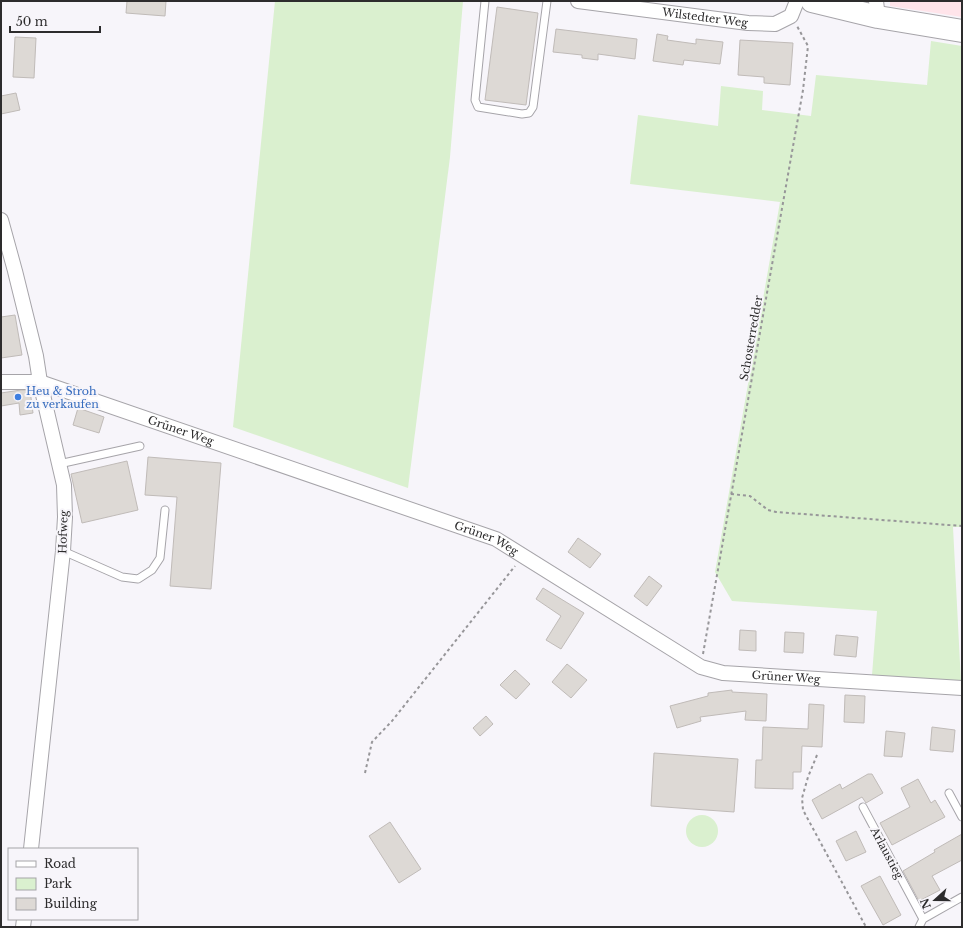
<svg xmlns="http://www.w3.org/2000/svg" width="963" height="928" font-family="'Libre Baskerville',serif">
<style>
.commercial{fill:#ffe4ea}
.green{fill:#daf0cf}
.building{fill:#ddd9d5;stroke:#c0bbb8}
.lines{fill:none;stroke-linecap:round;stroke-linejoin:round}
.service-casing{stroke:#a6a4a9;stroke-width:9}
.minor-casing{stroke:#a6a4a9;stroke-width:16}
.primary-casing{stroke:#a6a4a9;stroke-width:24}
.path{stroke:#979699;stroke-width:2;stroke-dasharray:3 3;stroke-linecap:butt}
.service{stroke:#fff;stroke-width:7}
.minor{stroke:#fff;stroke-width:14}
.primary{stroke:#fff;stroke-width:22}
.shop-dot{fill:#3f7fe0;stroke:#f7f5fa;stroke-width:1.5}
.labels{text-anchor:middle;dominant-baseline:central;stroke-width:4;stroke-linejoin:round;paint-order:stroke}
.street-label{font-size:11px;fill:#2d2c2d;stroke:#f7f5fa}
.shop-label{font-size:11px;fill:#366cbe;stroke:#f7f5fa;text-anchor:start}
</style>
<rect width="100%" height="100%" fill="#f7f5fa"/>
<!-- commercial -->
<path class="commercial" d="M 890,1 L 962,1 L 962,17 L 890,6 Z"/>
<!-- green -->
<g class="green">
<path d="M 275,1 L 463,1 L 450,157 L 408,488 L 233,427 Z"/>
<path d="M 931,41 L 962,46 L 962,527 L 953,527 L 961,683 L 872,675 L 877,611 L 732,601 L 715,572 L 780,202 L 630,184 L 638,115 L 718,126 L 721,86 L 763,91 L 762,110 L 811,116 L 816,75 L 927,85 Z"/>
<circle cx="702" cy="831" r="16"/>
</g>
<!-- building -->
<g class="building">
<path d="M 127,1 L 166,1 L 165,16 L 126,13 Z"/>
<path d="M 497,7 L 538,13 L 526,105 L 485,100 Z"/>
<path d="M 556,29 L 637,39 L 635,59 L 598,54 L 598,60 L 582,58 L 582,55 L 553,52 Z"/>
<path d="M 657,34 L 668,36 L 667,40 L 696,44 L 696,39 L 723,42 L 720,64 L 684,60 L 683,65 L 653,61 Z"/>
<path d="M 15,37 L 36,38 L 34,78 L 13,77 Z"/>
<path d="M 740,40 L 793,43 L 790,85 L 764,83 L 764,77 L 738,75 Z"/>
<path d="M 16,93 L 20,110 L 1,114 L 1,96 Z"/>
<path d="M 15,315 L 22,355 L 1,358 L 1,317 Z"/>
<path d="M 21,390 L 30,390 L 33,413 L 20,415 L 19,403 L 1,406 L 1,393 Z"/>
<path d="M 78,408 L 104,417 L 99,433 L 73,425 Z"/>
<path d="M 148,457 L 221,463 L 211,589 L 170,586 L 177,497 L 145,495 Z"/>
<path d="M 127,461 L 138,510 L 82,523 L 71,474 Z"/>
<path d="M 578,538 L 601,554 L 590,568 L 568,552 Z"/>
<path d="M 649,576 L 662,586 L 647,606 L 634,596 Z"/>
<path d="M 543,588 L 584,613 L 561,649 L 546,640 L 561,616 L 536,599 Z"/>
<path d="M 740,630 L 756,631 L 756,651 L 739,650 Z"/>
<path d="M 785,632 L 804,633 L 803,653 L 784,652 Z"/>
<path d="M 836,635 L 858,637 L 856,657 L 834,655 Z"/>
<path d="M 567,664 L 587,680 L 571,698 L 552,682 Z"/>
<path d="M 515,670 L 530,684 L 516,699 L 500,685 Z"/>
<path d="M 732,690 L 732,692 L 767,694 L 766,721 L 745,720 L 746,711 L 700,717 L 701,721 L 677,728 L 670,706 L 708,696 L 708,693 Z"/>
<path d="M 845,695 L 865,696 L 864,723 L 844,722 Z"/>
<path d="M 809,704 L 824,705 L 822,747 L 802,746 L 801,772 L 793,772 L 793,789 L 755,788 L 756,760 L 762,760 L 763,727 L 808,729 Z"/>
<path d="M 486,716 L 493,724 L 480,736 L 473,728 Z"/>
<path d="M 932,727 L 955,730 L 953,752 L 930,750 Z"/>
<path d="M 886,731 L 905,733 L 902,757 L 884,756 Z"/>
<path d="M 654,753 L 738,759 L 734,812 L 651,806 Z"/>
<path d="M 868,774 L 872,774 L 883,793 L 866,803 L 862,797 L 822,819 L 812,800 L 840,784 L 842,789 Z"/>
<path d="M 918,779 L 931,803 L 935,800 L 945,817 L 892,845 L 880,823 L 910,807 L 901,788 Z"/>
<path d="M 390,822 L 421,869 L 399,883 L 369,836 Z"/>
<path d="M 856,831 L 866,852 L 846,861 L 836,841 Z"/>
<path d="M 962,834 L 962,860 L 932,876 L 940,890 L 919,901 L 903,871 L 935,852 L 934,850 Z"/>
<path d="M 880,876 L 901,915 L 883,925 L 861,886 Z"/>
</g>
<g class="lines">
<!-- service casing -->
<g class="service-casing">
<g id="service">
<path d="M 485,1 L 475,100 L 478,107 L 522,114 L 529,113 L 533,107 L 547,1"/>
<path d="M 59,464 L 140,446"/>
<path d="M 63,551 L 122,577 L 138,579 L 152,570 L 160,558 L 165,510"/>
<path d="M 949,793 L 962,817"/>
<path d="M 863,807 L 923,919"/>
<path d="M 919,927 L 923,919 L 962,897"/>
</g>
</g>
<!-- minor casing -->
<g class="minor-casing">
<g id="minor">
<path id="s1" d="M 578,1 L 748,23 L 775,24 L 791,16 L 797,1"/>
<path d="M 876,1 L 878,17"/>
<path d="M 1,220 L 15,271 L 36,356 L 40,382 L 64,485 L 65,517 L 63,551 L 31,849"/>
<path id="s2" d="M 1,382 L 40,382 L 496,539 L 701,667 L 723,673 L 962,688"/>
<path d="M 23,927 L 24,919"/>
</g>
</g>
<!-- primary casing -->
<g class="primary-casing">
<path id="primary" d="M 812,1 L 878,17 L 962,31"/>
</g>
<!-- path -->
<g class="path">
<path d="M 731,494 L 750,496 L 768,510 L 776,512 L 962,526"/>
<path d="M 703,654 L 803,90 L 808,46 L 797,26"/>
<path d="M 817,755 L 808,777 L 802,798 L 803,810 L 866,927"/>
<path d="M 365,773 L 372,742 L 392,721 L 515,566"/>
</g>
<!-- service -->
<use href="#service" class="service"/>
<!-- minor -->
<use href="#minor" class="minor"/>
<!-- primary -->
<use href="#primary" class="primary"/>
</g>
<!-- markers -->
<circle class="shop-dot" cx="18" cy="397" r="4"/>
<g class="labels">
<!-- street labels -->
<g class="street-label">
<text stroke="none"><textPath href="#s1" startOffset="128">Wilstedter Weg</textPath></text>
<text transform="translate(751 338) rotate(-80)">Schosterredder</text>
<text stroke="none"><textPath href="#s2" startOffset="188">Grüner Weg</textPath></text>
<text transform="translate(63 532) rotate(-88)">Hofweg</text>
<text stroke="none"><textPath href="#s2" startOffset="512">Grüner Weg</textPath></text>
<text stroke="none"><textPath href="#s2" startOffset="849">Grüner Weg</textPath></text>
<text transform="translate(887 853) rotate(62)">Arlaustieg</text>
</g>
<!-- shop labels -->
<g class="shop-label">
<text x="26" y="391">Heu &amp; Stroh<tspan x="26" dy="13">zu verkaufen</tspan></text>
</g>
</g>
<!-- border -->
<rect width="963" height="928" fill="none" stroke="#2d2c2d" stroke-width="4"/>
<!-- legend -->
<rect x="8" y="848" width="130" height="72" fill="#f7f5fa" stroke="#a6a5a8"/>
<rect x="16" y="861" width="20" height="6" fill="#ffffff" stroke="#a6a5a8"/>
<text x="44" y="868" font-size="12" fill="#2d2c2d">Road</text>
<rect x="16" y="878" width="20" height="12" fill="#daf0cf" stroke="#a6a5a8"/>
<text x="44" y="888" font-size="12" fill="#2d2c2d">Park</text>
<rect x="16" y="898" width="20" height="12" fill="#ddd9d5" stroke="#a6a5a8"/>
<text x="44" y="908" font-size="12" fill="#2d2c2d">Building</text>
<!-- north arrow -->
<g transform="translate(935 900) rotate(249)" stroke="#f7f5fa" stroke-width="3" paint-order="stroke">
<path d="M0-3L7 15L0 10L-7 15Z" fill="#2d2c2d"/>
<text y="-6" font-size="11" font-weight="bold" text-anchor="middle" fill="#2d2c2d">N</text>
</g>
<!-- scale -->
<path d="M10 26v6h90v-6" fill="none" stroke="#2d2c2d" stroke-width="2"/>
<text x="16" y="26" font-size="12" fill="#2d2c2d" stroke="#f7f5fa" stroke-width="3" paint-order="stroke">50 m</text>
</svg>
